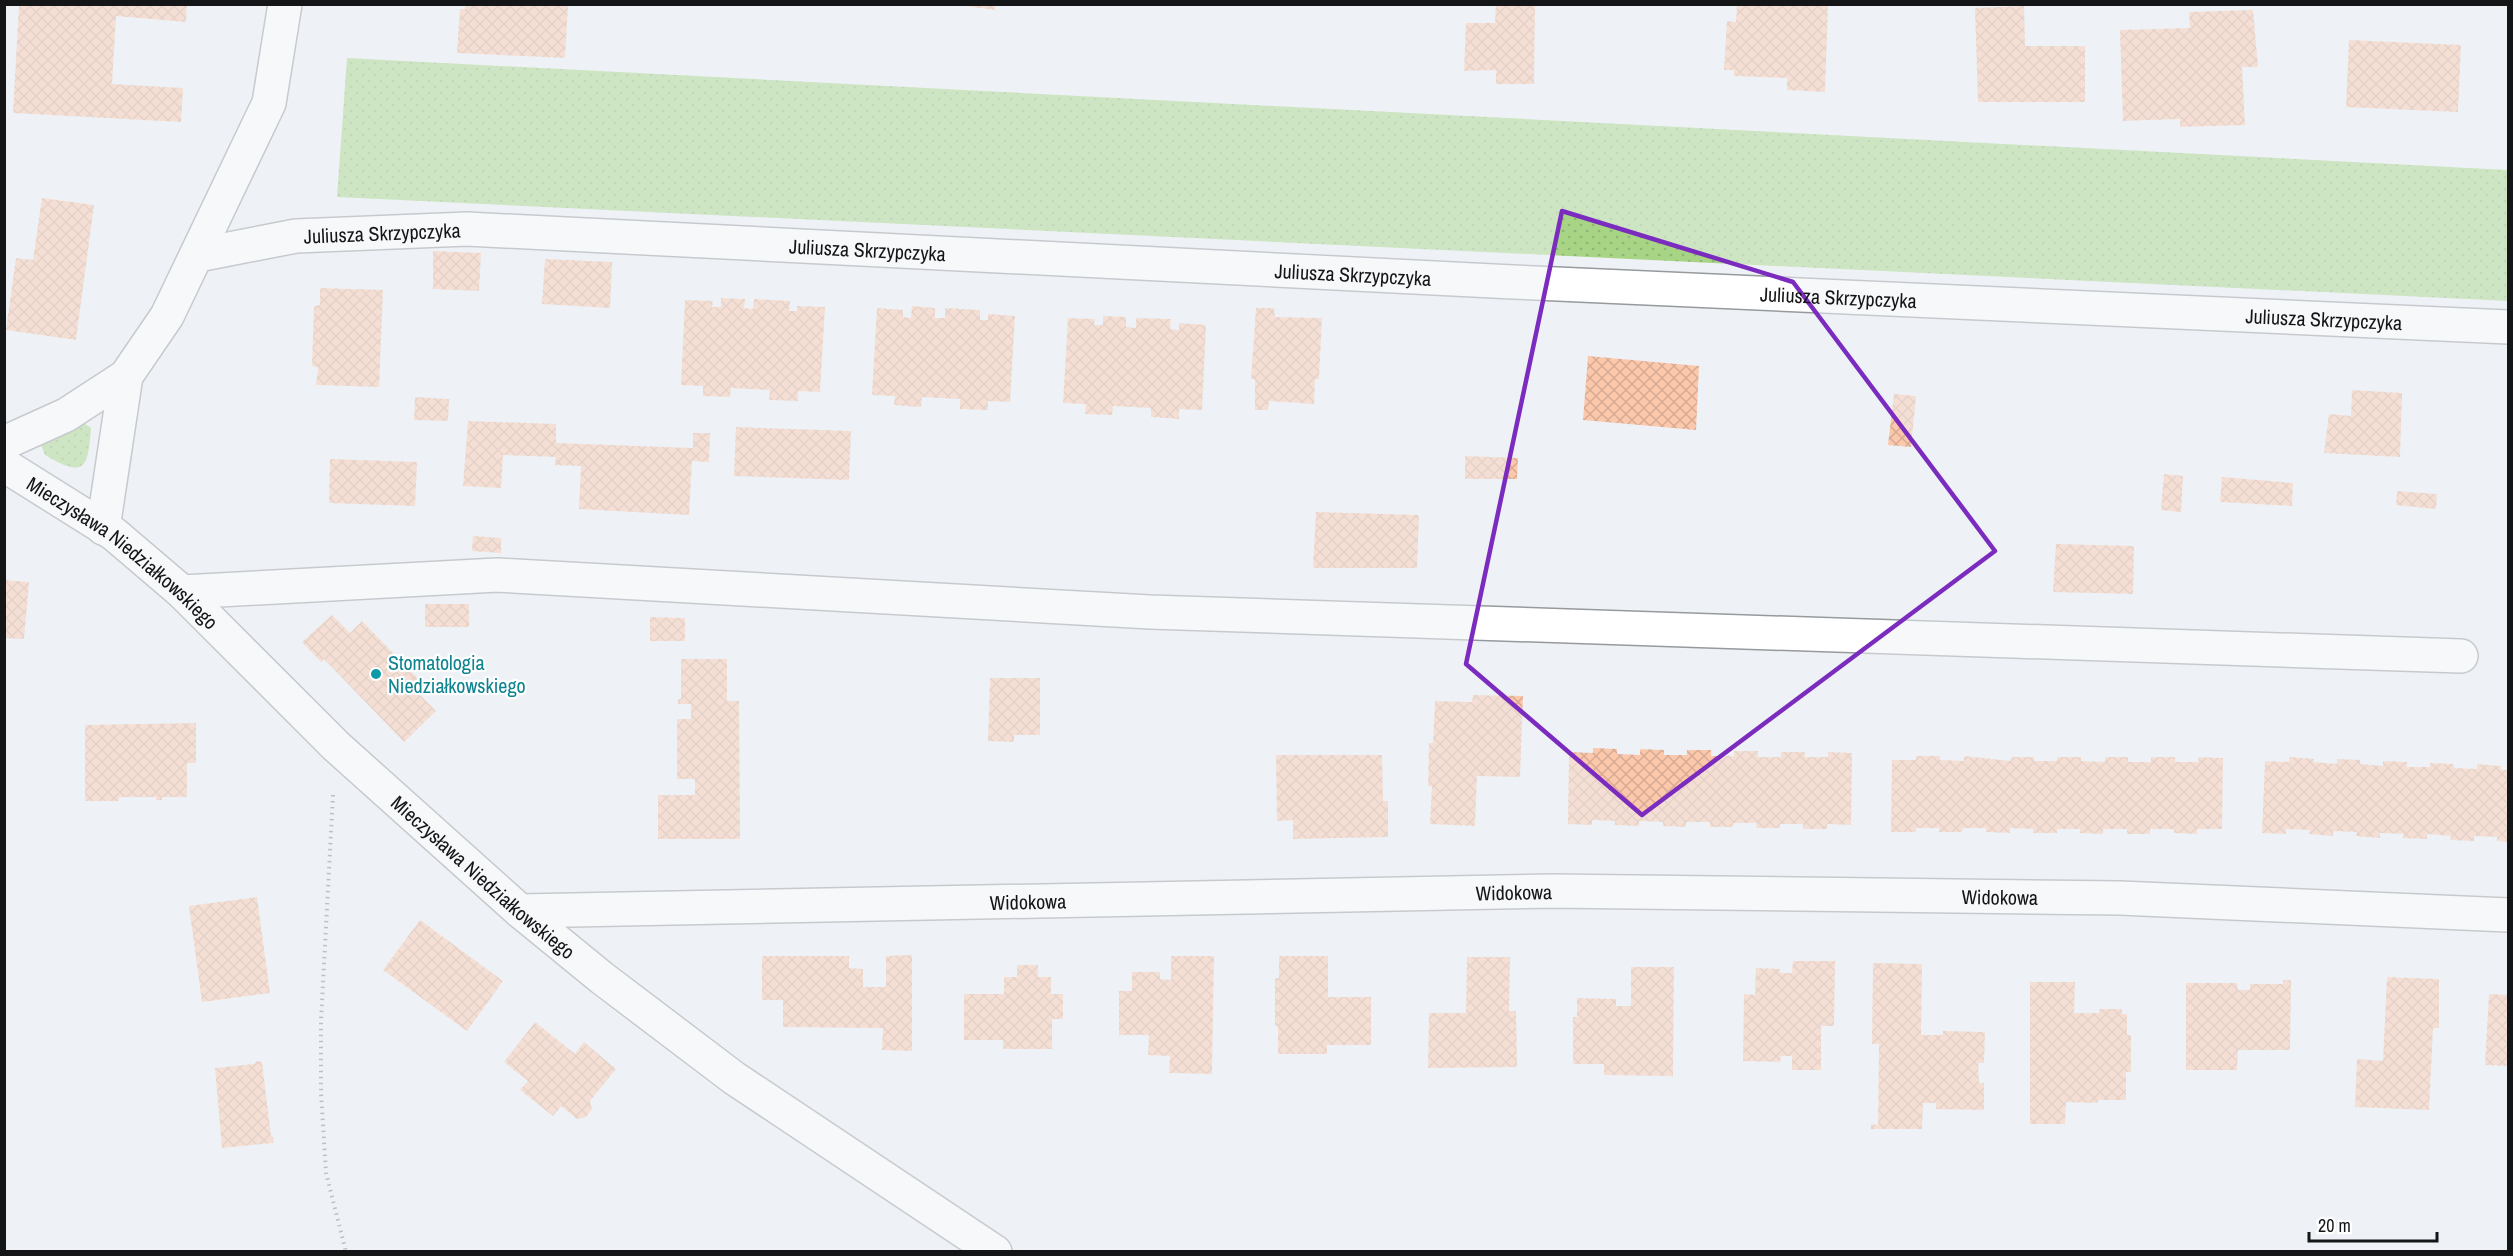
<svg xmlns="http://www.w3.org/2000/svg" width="2513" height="1256" font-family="'Archivo Narrow',sans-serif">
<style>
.grass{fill:url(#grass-dots)}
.building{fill:url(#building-cross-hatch)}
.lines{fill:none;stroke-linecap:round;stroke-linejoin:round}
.minor-casing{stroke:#969a9d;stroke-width:36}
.path{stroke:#808385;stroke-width:4;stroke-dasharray:1.5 4.5;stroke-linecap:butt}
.minor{stroke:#fff;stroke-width:33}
.marked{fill:none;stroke:#7b2cbf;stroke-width:4.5;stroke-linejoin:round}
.culture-dot{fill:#0f9aa8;stroke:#fff;stroke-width:2}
.labels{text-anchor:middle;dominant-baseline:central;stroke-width:4.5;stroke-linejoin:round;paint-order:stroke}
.street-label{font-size:20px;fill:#141516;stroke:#fff}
.culture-label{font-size:20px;fill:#0d838f;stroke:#fff;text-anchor:start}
</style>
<defs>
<pattern id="grass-dots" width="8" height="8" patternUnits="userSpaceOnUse" patternTransform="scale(1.5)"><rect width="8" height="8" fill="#a7d585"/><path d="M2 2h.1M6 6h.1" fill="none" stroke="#8fb672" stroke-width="1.8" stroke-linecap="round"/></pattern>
<pattern id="building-cross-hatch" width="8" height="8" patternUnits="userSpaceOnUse" patternTransform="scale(1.5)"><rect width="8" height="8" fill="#fcc8ac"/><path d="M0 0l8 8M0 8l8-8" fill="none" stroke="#d7ab93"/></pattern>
</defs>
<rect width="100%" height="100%" fill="#eef2f6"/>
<!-- grass -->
<g class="grass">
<path d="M 347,58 L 2508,170 L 2508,301 L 337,197 Z"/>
<path d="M 84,423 L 91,428 C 88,468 85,479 45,455 L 41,445 L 44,442 Z"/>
</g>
<!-- building -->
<g class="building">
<path d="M 19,4 L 187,4 L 186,22 L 116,16 L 112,84 L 183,88 L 181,122 L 13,113 Z"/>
<path d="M 466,4 L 568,4 L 565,58 L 457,53 L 460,9 L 465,9 Z"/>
<path d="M 951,4 L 995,4 L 995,10 Z"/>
<path d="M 1496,4 L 1535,4 L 1534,84 L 1496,84 L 1496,70 L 1464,71 L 1466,23 L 1495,23 Z"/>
<path d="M 1737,4 L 1828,4 L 1825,92 L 1787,90 L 1787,78 L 1734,76 L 1734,70 L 1724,70 L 1727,21 L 1736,22 Z"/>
<path d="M 2024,6 L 2025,46 L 2085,46 L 2085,102 L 1978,102 L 1975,8 Z"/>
<path d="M 2253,10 L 2258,67 L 2242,67 L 2245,125 L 2180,127 L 2180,119 L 2123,121 L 2120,30 L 2190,28 L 2189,12 Z"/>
<path d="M 2349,40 L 2461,45 L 2458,112 L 2346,107 Z"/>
<path d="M 42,198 L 94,205 L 76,340 L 6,330 L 16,258 L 33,260 Z"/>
<path d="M 433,251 L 481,253 L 479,291 L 433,289 Z"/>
<path d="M 545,259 L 612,262 L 610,308 L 542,304 Z"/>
<path d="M 320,288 L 383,290 L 379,387 L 316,385 L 318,367 L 312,366 L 313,335 L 314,306 L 320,305 Z"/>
<path d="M 721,298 L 745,299 L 744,308 L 753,309 L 754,299 L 790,301 L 789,311 L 797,311 L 797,306 L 825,307 L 820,392 L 798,391 L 798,401 L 769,400 L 770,390 L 731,388 L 730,397 L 728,397 L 703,396 L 703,386 L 681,385 L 685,300 L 713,301 L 712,307 L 721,307 Z"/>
<path d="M 912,306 L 935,308 L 935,318 L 945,318 L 945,308 L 980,310 L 980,320 L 988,320 L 988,314 L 1015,316 L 1010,402 L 988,401 L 988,410 L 960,409 L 960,399 L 922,397 L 921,407 L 918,407 L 894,405 L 895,396 L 872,395 L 877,308 L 903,310 L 903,317 L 911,318 Z"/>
<path d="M 1256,308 L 1274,308 L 1275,317 L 1322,318 L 1319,379 L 1315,379 L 1314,404 L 1269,401 L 1268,410 L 1255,410 L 1255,379 L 1251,379 Z"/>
<path d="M 1103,316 L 1126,317 L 1126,327 L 1136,328 L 1136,318 L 1171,319 L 1170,329 L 1179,330 L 1179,323 L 1206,325 L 1202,410 L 1179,409 L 1179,419 L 1151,417 L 1151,408 L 1113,406 L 1112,415 L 1110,415 L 1085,414 L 1086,404 L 1063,403 L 1068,318 L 1095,319 L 1094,325 L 1103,325 Z"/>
<path d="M 1588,356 L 1699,366 L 1696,430 L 1583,420 Z"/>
<path d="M 2352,390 L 2402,393 L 2400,457 L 2324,453 L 2329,414 L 2351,416 Z"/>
<path d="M 1894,394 L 1916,396 L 1911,447 L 1888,445 Z"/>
<path d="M 415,397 L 449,399 L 448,421 L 414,420 Z"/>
<path d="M 468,421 L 556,424 L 556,443 L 693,448 L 693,433 L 710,433 L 709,462 L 692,461 L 689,515 L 579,509 L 581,466 L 555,465 L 556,457 L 503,455 L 501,488 L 463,486 Z"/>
<path d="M 736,427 L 851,431 L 849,480 L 734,476 Z"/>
<path d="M 1465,456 L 1518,458 L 1517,479 L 1465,479 Z"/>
<path d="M 330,459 L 417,462 L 415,506 L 329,503 Z"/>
<path d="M 2164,474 L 2183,476 L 2181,512 L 2161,510 Z"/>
<path d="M 2222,477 L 2293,483 L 2292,506 L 2220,502 Z"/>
<path d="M 2397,491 L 2437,494 L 2436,509 L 2396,505 Z"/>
<path d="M 1316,512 L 1419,515 L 1417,568 L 1313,568 Z"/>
<path d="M 473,536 L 501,538 L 501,553 L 472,551 Z"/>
<path d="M 2056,544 L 2134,546 L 2133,594 L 2053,592 Z"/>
<path d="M 4,580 L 29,582 L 24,639 L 4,638 Z"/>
<rect x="425" y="604" width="44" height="23"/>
<path d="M 332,615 L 350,633 L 362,621 L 424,685 L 417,692 L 436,711 L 404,742 L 324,659 L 321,662 L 302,642 Z"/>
<path d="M 650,617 L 685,618 L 685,641 L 650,641 Z"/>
<path d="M 681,659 L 727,659 L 727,701 L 739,701 L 740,839 L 658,839 L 658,795 L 695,795 L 695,779 L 677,779 L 677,719 L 691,719 L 691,704 L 678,704 L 678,699 L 681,699 Z"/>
<path d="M 990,678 L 1040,678 L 1040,735 L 1014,735 L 1014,742 L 988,741 Z"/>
<path d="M 1473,695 L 1523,696 L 1520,777 L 1477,776 L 1475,826 L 1430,824 L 1432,786 L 1428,786 L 1429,743 L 1433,743 L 1435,701 L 1472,702 Z"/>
<path d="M 196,723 L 196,763 L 187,763 L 187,797 L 162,797 L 162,800 L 156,800 L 156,797 L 119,797 L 119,801 L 85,801 L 85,725 Z"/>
<path d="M 1593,748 L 1617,749 L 1617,754 L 1640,755 L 1640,749 L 1664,750 L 1664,755 L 1687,755 L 1687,750 L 1711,750 L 1711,756 L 1734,756 L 1734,751 L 1758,751 L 1758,757 L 1781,757 L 1781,752 L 1805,752 L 1805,757 L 1828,757 L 1828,752 L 1852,753 L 1851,825 L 1827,824 L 1827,829 L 1803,829 L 1803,824 L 1780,824 L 1780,828 L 1756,828 L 1757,823 L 1733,823 L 1733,827 L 1710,827 L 1710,822 L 1686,822 L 1686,827 L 1663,826 L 1663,822 L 1639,821 L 1639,826 L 1615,825 L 1615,821 L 1592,820 L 1592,825 L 1568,824 L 1569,752 L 1593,753 Z"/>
<path d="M 1276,755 L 1382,755 L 1383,801 L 1388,801 L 1388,837 L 1293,839 L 1293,820 L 1277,821 Z"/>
<path d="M 1916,756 L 1940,756 L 1940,760 L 1964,761 L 1964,756 L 2011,761 L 2011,757 L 2034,757 L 2034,761 L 2057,761 L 2057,757 L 2081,757 L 2081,761 L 2105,762 L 2105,757 L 2128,757 L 2128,762 L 2151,762 L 2151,757 L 2175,757 L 2175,762 L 2198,762 L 2199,757 L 2223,758 L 2222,829 L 2197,829 L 2197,834 L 2174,833 L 2174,829 L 2150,829 L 2150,834 L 2127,834 L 2127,829 L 2103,829 L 2103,834 L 2080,833 L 2080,829 L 2057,829 L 2057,833 L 2033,833 L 2033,829 L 2010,828 L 2010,833 L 1986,832 L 1986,828 L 1963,828 L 1962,832 L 1939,832 L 1939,828 L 1916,828 L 1916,832 L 1891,832 L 1892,760 L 1916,760 Z"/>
<path d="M 2290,757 L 2314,759 L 2314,762 L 2337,764 L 2337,759 L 2360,760 L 2360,764 L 2383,766 L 2383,761 L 2407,762 L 2407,767 L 2430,767 L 2430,763 L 2454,764 L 2454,768 L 2477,769 L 2477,764 L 2501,766 L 2501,770 L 2508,770 L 2508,842 L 2497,841 L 2497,837 L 2474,836 L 2474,841 L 2450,840 L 2451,836 L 2427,834 L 2427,839 L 2403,838 L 2404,834 L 2380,833 L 2380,838 L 2356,836 L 2357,832 L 2333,831 L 2333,836 L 2309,834 L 2310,830 L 2286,829 L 2286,834 L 2262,833 L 2265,761 L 2289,762 Z"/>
<path d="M 257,897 L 270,993 L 202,1002 L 189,906 Z"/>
<path d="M 420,920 L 503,981 L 467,1031 L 383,970 Z"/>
<path d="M 912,955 L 912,1051 L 882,1050 L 883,1028 L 783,1027 L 783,1000 L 762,1000 L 762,956 L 849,956 L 849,968 L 863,969 L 863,987 L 886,987 L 886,956 Z"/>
<path d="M 1171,956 L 1214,956 L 1212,1074 L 1169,1073 L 1170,1056 L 1148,1055 L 1149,1035 L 1119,1035 L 1119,991 L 1132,991 L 1132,972 L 1160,972 L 1160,979 L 1171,980 Z"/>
<path d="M 1279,956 L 1328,956 L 1328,997 L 1371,997 L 1371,1045 L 1327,1045 L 1327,1054 L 1278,1054 L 1278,1026 L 1275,1026 L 1275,978 L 1279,978 Z"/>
<path d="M 1467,957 L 1510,957 L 1509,1011 L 1516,1011 L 1517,1067 L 1428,1068 L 1429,1013 L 1466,1013 Z"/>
<path d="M 1793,961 L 1835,961 L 1834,1026 L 1821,1026 L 1821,1070 L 1792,1070 L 1792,1056 L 1781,1056 L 1780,1062 L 1743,1061 L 1744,994 L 1755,995 L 1756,968 L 1780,969 L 1780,973 L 1792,973 Z"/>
<path d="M 1873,963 L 1922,964 L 1921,1035 L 1943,1035 L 1943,1031 L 1985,1032 L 1984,1063 L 1978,1063 L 1979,1083 L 1984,1083 L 1984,1110 L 1936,1109 L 1936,1103 L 1923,1103 L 1922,1129 L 1871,1129 L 1871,1124 L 1878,1125 L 1879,1044 L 1872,1044 Z"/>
<path d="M 1017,965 L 1038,965 L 1038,977 L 1051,977 L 1051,994 L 1063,994 L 1063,1019 L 1052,1019 L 1052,1049 L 1003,1049 L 1003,1040 L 964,1040 L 964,994 L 1004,994 L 1004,977 L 1017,977 Z"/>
<path d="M 1631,967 L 1674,967 L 1673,1076 L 1604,1075 L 1604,1064 L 1573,1064 L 1573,1017 L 1577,1017 L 1577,998 L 1616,999 L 1616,1006 L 1631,1006 Z"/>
<path d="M 2387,977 L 2439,979 L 2439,1028 L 2433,1028 L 2429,1110 L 2355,1107 L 2357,1059 L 2383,1061 Z"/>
<path d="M 2283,980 L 2291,980 L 2290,1050 L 2238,1050 L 2237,1070 L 2186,1070 L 2186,983 L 2237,983 L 2238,990 L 2250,990 L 2250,984 L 2283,984 Z"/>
<path d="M 2030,982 L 2075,982 L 2074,1013 L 2099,1013 L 2099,1009 L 2122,1009 L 2122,1014 L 2127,1014 L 2127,1035 L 2131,1035 L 2131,1072 L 2126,1072 L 2126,1100 L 2098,1100 L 2098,1103 L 2066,1102 L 2065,1124 L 2030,1124 Z"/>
<path d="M 2489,994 L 2508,995 L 2508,1066 L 2485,1065 Z"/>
<path d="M 535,1022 L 575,1054 L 584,1042 L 616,1069 L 590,1101 L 592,1109 L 586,1117 L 577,1119 L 561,1106 L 553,1116 L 520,1090 L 528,1081 L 504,1062 Z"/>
<path d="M 257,1061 L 262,1062 L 271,1136 L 274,1138 L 273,1143 L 222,1148 L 215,1068 L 254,1064 Z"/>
</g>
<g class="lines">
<!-- minor casing -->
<g class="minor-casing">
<g id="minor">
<path id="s1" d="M 198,255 L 296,236 L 467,229 L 1513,282 L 2508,327"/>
<path d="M 4,443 L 66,415 L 126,376 L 167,316 L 269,103 L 285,4"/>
<path id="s2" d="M 4,465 L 114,534 L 182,592 L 336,746 L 520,911 L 602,978 L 734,1078 L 995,1252"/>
<path d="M 103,528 L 126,376"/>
<path d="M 182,592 L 497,575 L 1150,612 L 2461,656"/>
<path id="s3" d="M 520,911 L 1552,891 L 2120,898 L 2508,915"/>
</g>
</g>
<!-- path -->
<path class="path" d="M 333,795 L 321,1021 L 321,1093 L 326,1173 L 346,1252"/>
<!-- minor -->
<use href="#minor" class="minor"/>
</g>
<!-- marked area -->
<path d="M0 0H2513V1256H0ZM 1562,211 L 1793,282 L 1995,551 L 1642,815 L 1466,664 Z" fill="#eef2f6" fill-opacity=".55" fill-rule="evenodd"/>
<path class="marked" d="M 1562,211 L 1793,282 L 1995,551 L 1642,815 L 1466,664 Z"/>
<!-- markers -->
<circle class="culture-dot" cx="376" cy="674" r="6"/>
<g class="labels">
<!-- street labels -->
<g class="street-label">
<text stroke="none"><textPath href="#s1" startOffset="186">Juliusza Skrzypczyka</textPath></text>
<text stroke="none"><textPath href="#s1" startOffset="672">Juliusza Skrzypczyka</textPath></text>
<text stroke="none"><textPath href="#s1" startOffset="1158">Juliusza Skrzypczyka</textPath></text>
<text stroke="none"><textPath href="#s1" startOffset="1644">Juliusza Skrzypczyka</textPath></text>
<text stroke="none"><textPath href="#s1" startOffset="2130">Juliusza Skrzypczyka</textPath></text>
<text stroke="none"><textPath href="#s2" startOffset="148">Mieczysława Niedziałkowskiego</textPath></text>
<text stroke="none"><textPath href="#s2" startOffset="634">Mieczysława Niedziałkowskiego</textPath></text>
<text stroke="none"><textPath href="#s3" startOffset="994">Widokowa</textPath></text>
<text stroke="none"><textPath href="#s3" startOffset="1480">Widokowa</textPath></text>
<text stroke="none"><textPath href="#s3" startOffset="508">Widokowa</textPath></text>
</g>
<!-- culture labels -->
<g class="culture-label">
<text x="388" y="662">Stomatologia<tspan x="388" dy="23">Niedziałkowskiego</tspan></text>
</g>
</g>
<!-- border -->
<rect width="2513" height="1256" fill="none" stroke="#141516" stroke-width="12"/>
<!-- scale -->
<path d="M2309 1232v9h128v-9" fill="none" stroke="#141516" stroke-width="3"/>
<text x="2318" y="1232" font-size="18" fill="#141516" stroke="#ffffff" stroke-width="4.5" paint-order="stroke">20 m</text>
</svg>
